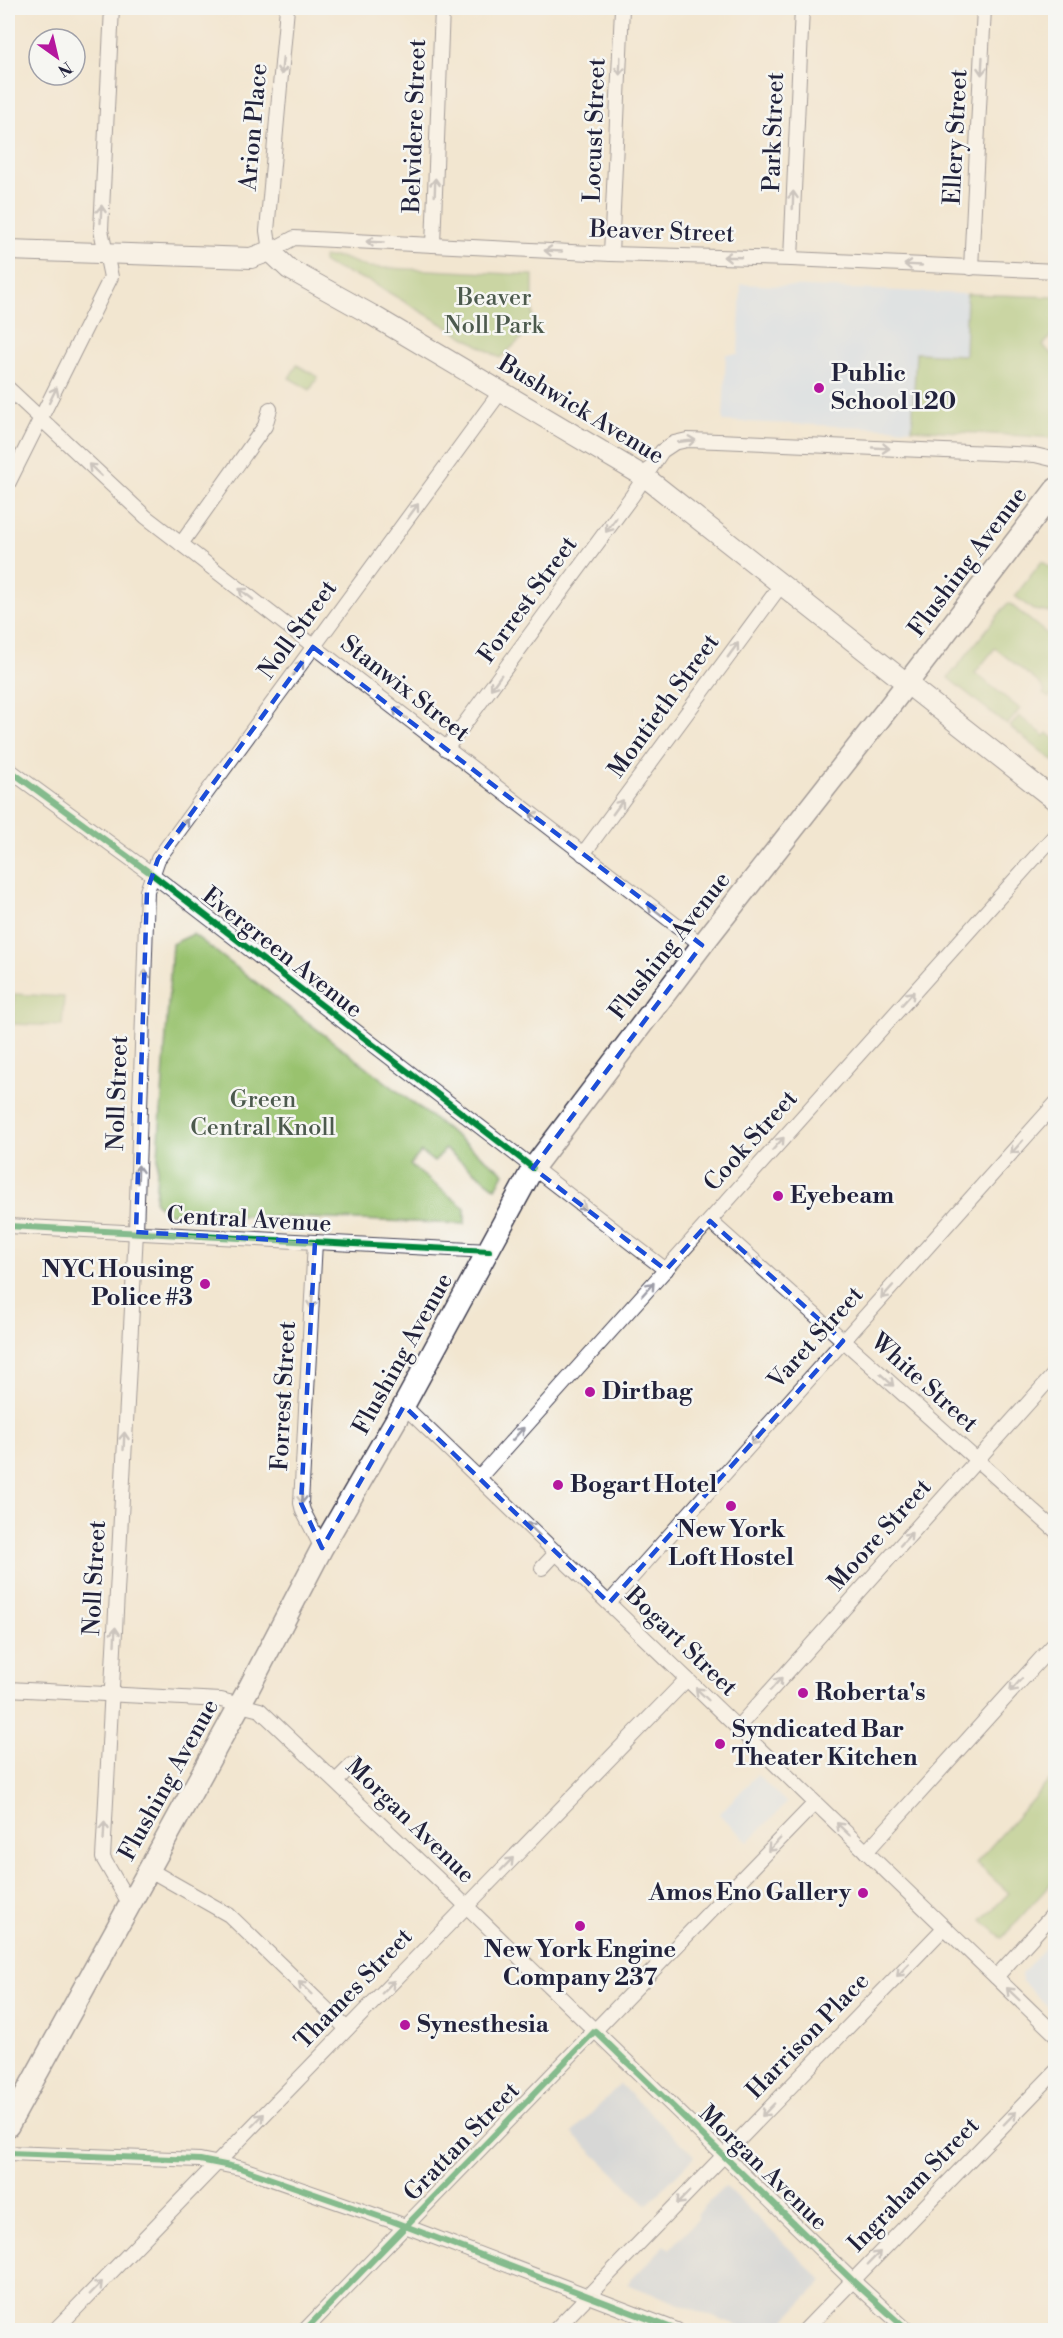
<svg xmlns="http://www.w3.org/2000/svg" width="1063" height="2338" font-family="'Libre Bodoni',serif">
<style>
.built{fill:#c7ddf9}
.industrial{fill:#b5c6de}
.green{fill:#99c26e;stroke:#5e7254;stroke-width:1.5}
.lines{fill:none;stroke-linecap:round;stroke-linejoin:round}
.minor-casing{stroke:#413f51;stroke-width:16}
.secondary-casing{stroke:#413f51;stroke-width:22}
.primary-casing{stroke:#413f51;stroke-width:24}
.minor{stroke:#fff;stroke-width:14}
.secondary{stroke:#fff;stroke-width:20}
.primary{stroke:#fff;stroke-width:21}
.cycleway-casing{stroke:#f6f6f2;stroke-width:10}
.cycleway{stroke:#00873e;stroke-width:6}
.oneway{stroke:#9c9ca7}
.marked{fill:none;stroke:#1d4ed8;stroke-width:4.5;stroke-dasharray:12 8;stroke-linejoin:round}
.poi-dot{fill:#b5179e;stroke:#f6f6f2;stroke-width:2}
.labels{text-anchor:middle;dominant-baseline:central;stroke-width:5;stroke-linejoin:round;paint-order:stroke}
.street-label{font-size:24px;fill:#22223b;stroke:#f6f6f2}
.park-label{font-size:24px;fill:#4c5a4d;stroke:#f6f6f2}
.poi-label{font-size:24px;font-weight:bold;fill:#22223b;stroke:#f6f6f2;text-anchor:start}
</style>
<rect width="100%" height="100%" fill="#f6f6f2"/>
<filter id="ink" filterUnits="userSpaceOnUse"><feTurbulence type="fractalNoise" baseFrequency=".0167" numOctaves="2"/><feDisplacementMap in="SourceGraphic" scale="12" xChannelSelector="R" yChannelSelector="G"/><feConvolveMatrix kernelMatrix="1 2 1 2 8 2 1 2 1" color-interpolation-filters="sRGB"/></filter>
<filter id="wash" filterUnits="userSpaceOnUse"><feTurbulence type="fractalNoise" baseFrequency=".008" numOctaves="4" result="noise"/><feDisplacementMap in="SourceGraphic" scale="24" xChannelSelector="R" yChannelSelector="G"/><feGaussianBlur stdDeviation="1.35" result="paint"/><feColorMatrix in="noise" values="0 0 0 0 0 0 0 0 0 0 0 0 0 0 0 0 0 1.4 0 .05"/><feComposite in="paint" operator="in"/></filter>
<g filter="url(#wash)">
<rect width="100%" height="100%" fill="#f2e6d0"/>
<!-- built -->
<g class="built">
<path d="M 741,284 L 967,294 L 965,356 L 916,354 L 912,429 L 723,421 L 726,354 L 738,354 Z"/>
<path d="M 757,1775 L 787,1803 L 748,1842 L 719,1814 Z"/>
<path d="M 1055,1937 L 1055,2014 L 1022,1981 L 1022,1973 Z"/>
</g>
<!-- industrial -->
<g class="industrial">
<path d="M 620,2084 L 695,2156 L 647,2205 L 572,2133 Z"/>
<path d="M 725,2186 L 823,2281 L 775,2330 L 747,2330 L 627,2284 L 665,2245 L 670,2249 L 698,2219 L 698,2213 Z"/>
</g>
<!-- green -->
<g class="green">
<path d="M 323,257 L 340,257 L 367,267 L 533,275 L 533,328 L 500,358 L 371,282 L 329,266 L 323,262 Z"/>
<path d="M 967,294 L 1055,297 L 1055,335 L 1053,333 L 1043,346 L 1055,357 L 1055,438 L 912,429 L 916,353 L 965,355 Z"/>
<path d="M 297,365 L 318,377 L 310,390 L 289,378 Z"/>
<path d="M 1042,561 L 1055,571 L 1055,613 L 1033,610 L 1015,596 Z"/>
<path d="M 1007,604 L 1010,604 L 1056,641 L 1055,689 L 1049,698 L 1043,694 L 1045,691 L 1040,684 L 995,648 L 975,673 L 1020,709 L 1007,725 L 948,678 Z"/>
<path d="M 1019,716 L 1045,736 L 1048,733 L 1055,739 L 1055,762 L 1010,727 Z"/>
<path d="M 193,934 L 504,1173 L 496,1188 L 445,1149 L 434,1162 L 421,1152 L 410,1165 L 465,1208 L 465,1224 L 166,1213 L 155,1202 L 172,944 Z"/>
<path d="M 14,994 L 64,997 L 62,1026 L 13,1024 Z"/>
<path d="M 1055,1774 L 1055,1879 L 1002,1938 L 982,1920 L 1009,1893 L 976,1863 Z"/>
</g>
</g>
<g filter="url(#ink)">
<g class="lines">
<!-- minor casing -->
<g class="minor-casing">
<g id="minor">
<path d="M 287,8 L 267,231 L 270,251 L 294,238 L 611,254 L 791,259 L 1056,271"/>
<path d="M 433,245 L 442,8"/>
<path d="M 611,254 L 622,8"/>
<path d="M 791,259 L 802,8"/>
<path d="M 971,268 L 984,8"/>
<path d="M 8,388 L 146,517 L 702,945"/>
<path d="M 8,484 L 111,277 L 101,230 L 112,8"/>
<path d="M 181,544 L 265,426 L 270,409"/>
<path d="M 446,749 L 632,496 L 662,451 L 674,443 L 687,440 L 718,441 L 1035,455 L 1056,460"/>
<path d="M 8,769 L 153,875 L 666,1270"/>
<path d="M 583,854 L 781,585"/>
<path d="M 710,1221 L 1056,1531"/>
<path d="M 8,1226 L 489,1251"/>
<path d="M 315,1242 L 301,1503 L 303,1511 L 322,1548"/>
<path d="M 404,1406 L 1056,2035"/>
<path d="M 479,1478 L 1056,834"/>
<path d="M 542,1568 L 557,1552"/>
<path d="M 609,1603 L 1056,1103"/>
<path d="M 8,1689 L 221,1700 L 260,1710 L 455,1895 L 852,2280 L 907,2330"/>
<path d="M 737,1728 L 1056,1372"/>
<path d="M 336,1781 L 352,1765"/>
<path d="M 866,1852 L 1056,1642"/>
<path d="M 148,1869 L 229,1915 L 347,2029"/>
<path d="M 129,1903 L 103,1858 L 136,1232 L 147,891 L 158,859 L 501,391"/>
<path d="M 996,1977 L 1056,1911"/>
<path d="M 8,2153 L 200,2160 L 240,2168 L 392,2221 L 677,2330"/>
<path d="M 55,2330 L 687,1679"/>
<path d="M 305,2330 L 815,1803"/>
<path d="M 555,2330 L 944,1928"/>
<path d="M 805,2330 L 1056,2071"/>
<path d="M 1054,2330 L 1056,2329"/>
</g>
</g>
<!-- secondary casing -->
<g class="secondary-casing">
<path id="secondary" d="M 8,250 L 251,258 L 270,251 L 289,269 L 372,315 L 645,477 L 1056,801"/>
</g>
<!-- primary casing -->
<g class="primary-casing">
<path id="primary" d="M 8,2126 L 249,1688 L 322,1548 L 397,1418 L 533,1168 L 702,945 L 892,703 L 1056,489"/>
</g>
<!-- minor -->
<use href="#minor" class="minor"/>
<!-- secondary -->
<use href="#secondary" class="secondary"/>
<!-- primary -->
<use href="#primary" class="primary"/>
<!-- cycleway casing -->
<g class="cycleway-casing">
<g id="cycleway">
<path d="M 8,769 L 153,875 L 533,1168"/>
<path d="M 8,1226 L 489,1251"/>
<path d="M 8,2153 L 200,2160 L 240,2168 L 392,2221 L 677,2330"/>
<path d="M 305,2330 L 595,2031 L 852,2280 L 907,2330"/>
</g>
</g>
<!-- cycleway -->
<use href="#cycleway" class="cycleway"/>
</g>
<!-- one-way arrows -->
<defs><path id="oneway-shaft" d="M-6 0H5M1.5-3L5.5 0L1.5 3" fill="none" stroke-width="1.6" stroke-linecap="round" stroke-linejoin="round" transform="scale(1.5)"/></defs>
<g class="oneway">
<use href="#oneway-shaft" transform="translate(282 66) rotate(95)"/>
<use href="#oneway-shaft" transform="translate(620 66) rotate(92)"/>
<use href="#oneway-shaft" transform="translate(982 66) rotate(93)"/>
<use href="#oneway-shaft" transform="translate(435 187) rotate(-88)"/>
<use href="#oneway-shaft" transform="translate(793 200) rotate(-88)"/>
<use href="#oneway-shaft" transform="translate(101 214) rotate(-87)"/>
<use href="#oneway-shaft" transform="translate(375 242) rotate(-177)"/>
<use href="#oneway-shaft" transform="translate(553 251) rotate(-177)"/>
<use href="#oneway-shaft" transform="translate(732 257) rotate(-178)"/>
<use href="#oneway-shaft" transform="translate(913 265) rotate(-177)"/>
<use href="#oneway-shaft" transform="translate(53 395) rotate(-64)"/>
<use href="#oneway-shaft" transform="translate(687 441) rotate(-7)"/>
<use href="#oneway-shaft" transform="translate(881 448) rotate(3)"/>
<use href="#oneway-shaft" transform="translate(95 470) rotate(-137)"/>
<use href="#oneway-shaft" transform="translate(413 511) rotate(-54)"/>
<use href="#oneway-shaft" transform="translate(611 525) rotate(126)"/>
<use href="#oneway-shaft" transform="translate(246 594) rotate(-142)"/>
<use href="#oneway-shaft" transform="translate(733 650) rotate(-54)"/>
<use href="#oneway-shaft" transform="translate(298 668) rotate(-54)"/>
<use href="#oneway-shaft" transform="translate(496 682) rotate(126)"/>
<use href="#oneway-shaft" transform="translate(400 713) rotate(-142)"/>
<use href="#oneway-shaft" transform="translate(618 807) rotate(-54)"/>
<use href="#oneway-shaft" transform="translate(537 818) rotate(-143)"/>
<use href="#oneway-shaft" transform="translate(183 826) rotate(-54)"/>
<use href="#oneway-shaft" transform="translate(655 910) rotate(-142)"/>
<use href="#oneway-shaft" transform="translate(145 979) rotate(-88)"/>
<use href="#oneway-shaft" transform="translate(908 998) rotate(-48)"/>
<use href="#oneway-shaft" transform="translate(778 1144) rotate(-48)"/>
<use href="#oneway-shaft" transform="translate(1017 1147) rotate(132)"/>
<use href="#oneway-shaft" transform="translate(138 1174) rotate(-88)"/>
<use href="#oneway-shaft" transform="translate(579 1204) rotate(37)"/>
<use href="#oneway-shaft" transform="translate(753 1260) rotate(42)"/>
<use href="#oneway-shaft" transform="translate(648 1289) rotate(-48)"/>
<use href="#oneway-shaft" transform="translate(887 1292) rotate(132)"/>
<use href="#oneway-shaft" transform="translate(312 1300) rotate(93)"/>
<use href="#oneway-shaft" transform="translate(887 1380) rotate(42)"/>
<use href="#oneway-shaft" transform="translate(518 1434) rotate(-48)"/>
<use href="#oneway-shaft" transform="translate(757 1438) rotate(132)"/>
<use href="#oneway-shaft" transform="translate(124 1441) rotate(-87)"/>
<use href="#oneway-shaft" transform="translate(302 1495) rotate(91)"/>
<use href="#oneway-shaft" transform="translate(533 1529) rotate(-136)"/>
<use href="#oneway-shaft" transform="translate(906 1539) rotate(-48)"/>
<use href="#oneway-shaft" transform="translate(115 1636) rotate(-87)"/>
<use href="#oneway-shaft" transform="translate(776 1684) rotate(-48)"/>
<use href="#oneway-shaft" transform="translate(1016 1685) rotate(132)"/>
<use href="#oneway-shaft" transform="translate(702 1694) rotate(-136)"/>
<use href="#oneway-shaft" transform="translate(843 1829) rotate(-136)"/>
<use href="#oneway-shaft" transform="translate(104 1831) rotate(-87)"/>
<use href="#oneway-shaft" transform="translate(774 1845) rotate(134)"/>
<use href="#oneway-shaft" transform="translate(507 1864) rotate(-46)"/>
<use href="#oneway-shaft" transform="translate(903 1970) rotate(134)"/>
<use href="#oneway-shaft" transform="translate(388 1987) rotate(-46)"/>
<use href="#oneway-shaft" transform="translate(305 1988) rotate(-136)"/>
<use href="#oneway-shaft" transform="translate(1013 1994) rotate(-136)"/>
<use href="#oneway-shaft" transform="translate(768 2110) rotate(134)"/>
<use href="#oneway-shaft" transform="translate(1010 2118) rotate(-46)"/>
<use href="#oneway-shaft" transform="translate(258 2120) rotate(-46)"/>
<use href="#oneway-shaft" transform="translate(683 2198) rotate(134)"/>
<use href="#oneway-shaft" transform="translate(874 2258) rotate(-46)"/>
<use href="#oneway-shaft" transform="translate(96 2288) rotate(-46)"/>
</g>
</g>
<!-- marked area -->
<path d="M0 0H1063V2338H0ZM 313,647 L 702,945 L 533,1168 L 666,1270 L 710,1221 L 843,1341 L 609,1603 L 404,1406 L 322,1548 L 301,1503 L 315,1242 L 136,1232 L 147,891 L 158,859 Z" fill="#f2e6d0" fill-opacity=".55" fill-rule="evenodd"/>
<path class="marked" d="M 313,647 L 702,945 L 533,1168 L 666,1270 L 710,1221 L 843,1341 L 609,1603 L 404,1406 L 322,1548 L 301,1503 L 315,1242 L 136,1232 L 147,891 L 158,859 Z"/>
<!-- markers -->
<g class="poi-dot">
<circle cx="819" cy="388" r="6"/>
<circle cx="778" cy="1196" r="6"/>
<circle cx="205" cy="1284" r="6"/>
<circle cx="590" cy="1392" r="6"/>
<circle cx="558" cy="1485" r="6"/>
<circle cx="731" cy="1506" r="6"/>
<circle cx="803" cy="1693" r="6"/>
<circle cx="720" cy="1744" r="6"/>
<circle cx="863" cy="1893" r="6"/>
<circle cx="580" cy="1926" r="6"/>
<circle cx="405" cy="2025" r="6"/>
</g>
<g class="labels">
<!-- street labels -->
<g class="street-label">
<text transform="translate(415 126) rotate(-88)">Belvidere Street</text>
<text transform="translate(254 127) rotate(-85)">Arion Place</text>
<text transform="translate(595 130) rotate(-88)">Locust Street</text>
<text transform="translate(774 132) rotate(-88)">Park Street</text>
<text transform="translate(956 137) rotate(-87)">Ellery Street</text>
<text transform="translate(662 232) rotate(2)">Beaver Street</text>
<text transform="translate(581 410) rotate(31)">Bushwick Avenue</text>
<text transform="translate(968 562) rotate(-53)">Flushing Avenue</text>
<text transform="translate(528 600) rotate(-54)">Forrest Street</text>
<text transform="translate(298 630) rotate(-54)">Noll Street</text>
<text transform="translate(405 689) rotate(38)">Stanwix Street</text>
<text transform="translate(664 706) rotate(-54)">Montieth Street</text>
<text transform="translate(670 946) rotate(-52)">Flushing Avenue</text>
<text transform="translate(282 953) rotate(38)">Evergreen Avenue</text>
<text transform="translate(118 1093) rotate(-88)">Noll Street</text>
<text transform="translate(751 1141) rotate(-48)">Cook Street</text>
<text transform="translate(249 1220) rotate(3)">Central Avenue</text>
<text transform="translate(816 1338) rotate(-48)">Varet Street</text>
<text transform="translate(403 1354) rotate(-61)">Flushing Avenue</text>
<text transform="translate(924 1383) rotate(42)">White Street</text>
<text transform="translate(284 1396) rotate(-87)">Forrest Street</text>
<text transform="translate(880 1535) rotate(-48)">Moore Street</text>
<text transform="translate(95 1578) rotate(-87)">Noll Street</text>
<text transform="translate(681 1642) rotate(44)">Bogart Street</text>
<text transform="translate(169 1780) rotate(-61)">Flushing Avenue</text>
<text transform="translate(410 1821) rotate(44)">Morgan Avenue</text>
<text transform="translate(354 1989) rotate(-46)">Thames Street</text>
<text transform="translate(808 2036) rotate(-46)">Harrison Place</text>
<text transform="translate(462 2142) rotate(-46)">Grattan Street</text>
<text transform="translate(763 2168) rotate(44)">Morgan Avenue</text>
<text transform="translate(914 2185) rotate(-46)">Ingraham Street</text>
</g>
<!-- park labels -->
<g class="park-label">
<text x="494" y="298">Beaver<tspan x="494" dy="28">Noll Park</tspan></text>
<text x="263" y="1100">Green<tspan x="263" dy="28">Central Knoll</tspan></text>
</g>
<!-- poi labels -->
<g class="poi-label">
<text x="831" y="374">Public<tspan x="831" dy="28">School 120</tspan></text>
<text x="790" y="1196">Eyebeam</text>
<text x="193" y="1270" text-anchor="end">NYC Housing<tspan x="193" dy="28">Police #3</tspan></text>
<text x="602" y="1392">Dirtbag</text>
<text x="570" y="1485">Bogart Hotel</text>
<text x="731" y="1530" text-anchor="middle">New York<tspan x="731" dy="28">Loft Hostel</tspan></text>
<text x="815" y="1693">Roberta's</text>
<text x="732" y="1730">Syndicated Bar<tspan x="732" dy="28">Theater Kitchen</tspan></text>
<text x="851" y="1893" text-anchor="end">Amos Eno Gallery</text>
<text x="580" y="1950" text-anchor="middle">New York Engine<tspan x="580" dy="28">Company 237</tspan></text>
<text x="417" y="2025">Synesthesia</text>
</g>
</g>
<!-- margin -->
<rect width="1063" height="2338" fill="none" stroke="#f6f6f2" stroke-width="30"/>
<!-- north arrow -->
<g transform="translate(57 57) rotate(146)"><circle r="28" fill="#f6f6f2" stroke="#a1a1a9" stroke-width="1.5"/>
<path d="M0-4.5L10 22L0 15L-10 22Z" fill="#b5179e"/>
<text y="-9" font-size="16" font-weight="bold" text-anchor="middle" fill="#22223b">N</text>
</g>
</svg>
